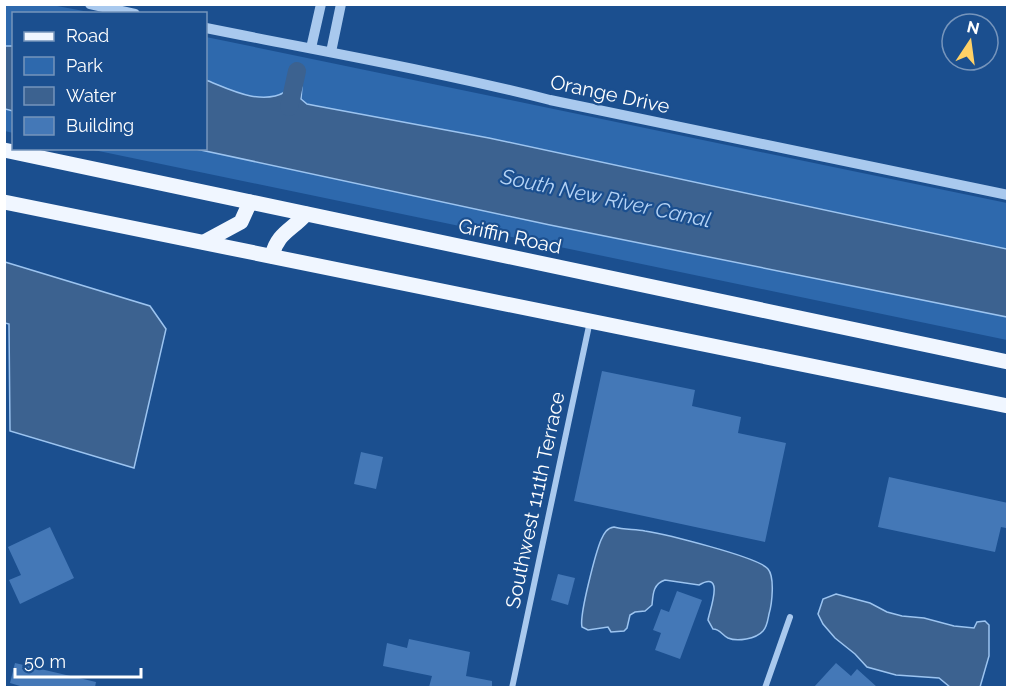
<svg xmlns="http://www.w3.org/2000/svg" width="1012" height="692" font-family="Raleway,sans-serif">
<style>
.green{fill:#2e69ad}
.water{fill:#3c6290;stroke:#9cc4f0;stroke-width:1.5}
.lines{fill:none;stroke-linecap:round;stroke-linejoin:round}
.canal{stroke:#3c6290;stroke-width:18}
.building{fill:#4478b7}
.minor{stroke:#a9c9ee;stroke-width:6}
.tertiary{stroke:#a9c9ee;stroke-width:10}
.primary{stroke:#f0f6ff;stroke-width:15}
.labels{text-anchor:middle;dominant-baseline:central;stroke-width:4.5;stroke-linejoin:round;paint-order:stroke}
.street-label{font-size:20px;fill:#fff;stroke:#1b4f8f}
.water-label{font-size:21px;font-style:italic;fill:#b5d3f5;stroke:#1b4f8f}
</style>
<rect width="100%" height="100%" fill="#1b4f8f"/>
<!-- green -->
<g class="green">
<path d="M 5,5 L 52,5 L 94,13 L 14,14 L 13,133 L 5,131 Z"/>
<path d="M 206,37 L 1007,203 L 1007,340 L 89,149 L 206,148 Z"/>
</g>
<!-- water -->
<g class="water">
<path d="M 4,46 L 13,46 L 13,111 L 5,109 Z"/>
<path d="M 206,80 C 229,89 261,106 285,92 L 287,83 L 302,87 L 301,99 L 307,104 L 317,106 L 489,138 L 1007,249 L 1007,317 L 550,225 L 196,149 L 206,148 Z"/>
<path d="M 5,262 L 150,306 L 166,329 L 134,468 L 10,431 L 9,324 L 5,323 Z"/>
<path d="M 614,527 C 624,530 635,529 645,531 C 664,534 759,557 768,569 C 775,577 772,604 769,614 C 768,619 767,627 763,631 C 756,639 737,642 728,638 C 722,635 720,629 713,629 L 708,620 C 709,612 726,569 699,585 L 665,580 C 653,584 653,594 652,605 L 645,611 L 635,612 L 630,615 L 627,628 L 624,631 L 611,632 L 608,627 L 588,630 L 582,627 C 579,615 596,552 601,540 C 604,533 607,528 614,527 Z"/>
<path d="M 836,594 L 870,603 L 887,612 L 902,616 L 924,618 L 954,626 L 974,628 L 977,622 L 985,621 L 989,625 L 989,656 L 980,687 L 950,687 L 939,678 L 896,675 L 867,667 L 855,654 L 835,638 L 823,624 L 818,614 L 823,599 Z"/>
</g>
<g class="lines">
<!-- canal -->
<path class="canal" d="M 289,107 L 297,71"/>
</g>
<!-- building -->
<g class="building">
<path d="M 602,371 L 695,390 L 692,406 L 741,417 L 738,433 L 786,443 L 765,542 L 574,501 Z"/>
<path d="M 361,452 L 383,457 L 376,489 L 354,484 Z"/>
<path d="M 889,477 L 1008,503 L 1006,528 L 1001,527 L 995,552 L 878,527 Z"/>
<path d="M 50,527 L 74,578 L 20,604 L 9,580 L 21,575 L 8,547 Z"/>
<path d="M 558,574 L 575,578 L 568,605 L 551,600 Z"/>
<path d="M 677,591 L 702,600 L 680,659 L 655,650 L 661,633 L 653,630 L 661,609 L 669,612 Z"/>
<path d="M 409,639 L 470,652 L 466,676 L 492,681 L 492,687 L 429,687 L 432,676 L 383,666 L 387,643 L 407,648 Z"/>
<path d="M 15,663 L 96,682 L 95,687 L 20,687 L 20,686 L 10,683 Z"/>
<path d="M 836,663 L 851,676 L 857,669 L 877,687 L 814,687 Z"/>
</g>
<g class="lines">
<!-- minor -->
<g class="minor">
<path d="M 512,688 L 590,321"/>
<path d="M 765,688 L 790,617"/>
</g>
<!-- tertiary -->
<g class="tertiary">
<path d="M 90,4 L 135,14"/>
<path d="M 206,28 C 320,51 436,71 550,100 L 1008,195"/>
<path d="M 311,48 L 321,4"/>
<path d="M 331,52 L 341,4"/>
</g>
<!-- primary -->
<g class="primary">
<path d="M 4,150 L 1008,362"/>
<path d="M 4,202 L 1008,406"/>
<path d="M 204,242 L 241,222 L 250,202"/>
<path d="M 272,256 C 277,233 292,230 306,214"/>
</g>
</g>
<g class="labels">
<!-- street labels -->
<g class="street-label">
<text transform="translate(610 94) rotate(12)">Orange Drive</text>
<text transform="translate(510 236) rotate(12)">Griffin Road</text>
<text transform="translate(535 500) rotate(-78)">Southwest 111th Terrace</text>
</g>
<!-- water labels -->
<g class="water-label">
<text transform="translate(606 198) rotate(12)">South New River Canal</text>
</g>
</g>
<!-- border -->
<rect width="1012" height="692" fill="none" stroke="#ffffff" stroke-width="12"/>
<!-- legend -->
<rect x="12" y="12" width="195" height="138" fill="#1b4f8f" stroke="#7695bc" stroke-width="1.5"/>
<rect x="24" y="32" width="30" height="9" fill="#f0f6ff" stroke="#7695bc" stroke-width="1.5"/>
<text x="66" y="42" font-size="18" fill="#ffffff">Road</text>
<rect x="24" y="57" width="30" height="18" fill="#2e69ad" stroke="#7695bc" stroke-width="1.5"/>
<text x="66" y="72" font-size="18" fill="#ffffff">Park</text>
<rect x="24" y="87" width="30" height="18" fill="#3c6290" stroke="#7695bc" stroke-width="1.5"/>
<text x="66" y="102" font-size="18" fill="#ffffff">Water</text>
<rect x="24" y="117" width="30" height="18" fill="#4478b7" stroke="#7695bc" stroke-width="1.5"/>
<text x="66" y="132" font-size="18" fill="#ffffff">Building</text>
<!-- north arrow -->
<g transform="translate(970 42) rotate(13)"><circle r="28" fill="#1b4f8f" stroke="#7695bc" stroke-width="1.5"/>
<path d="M0-4.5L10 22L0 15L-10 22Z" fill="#ffd166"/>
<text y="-9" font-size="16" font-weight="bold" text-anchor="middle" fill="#ffffff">N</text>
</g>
<!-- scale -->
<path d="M15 668v9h126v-9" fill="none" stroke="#ffffff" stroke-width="3"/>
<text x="24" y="668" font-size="18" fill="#ffffff" stroke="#1b4f8f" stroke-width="4.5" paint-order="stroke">50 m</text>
</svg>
